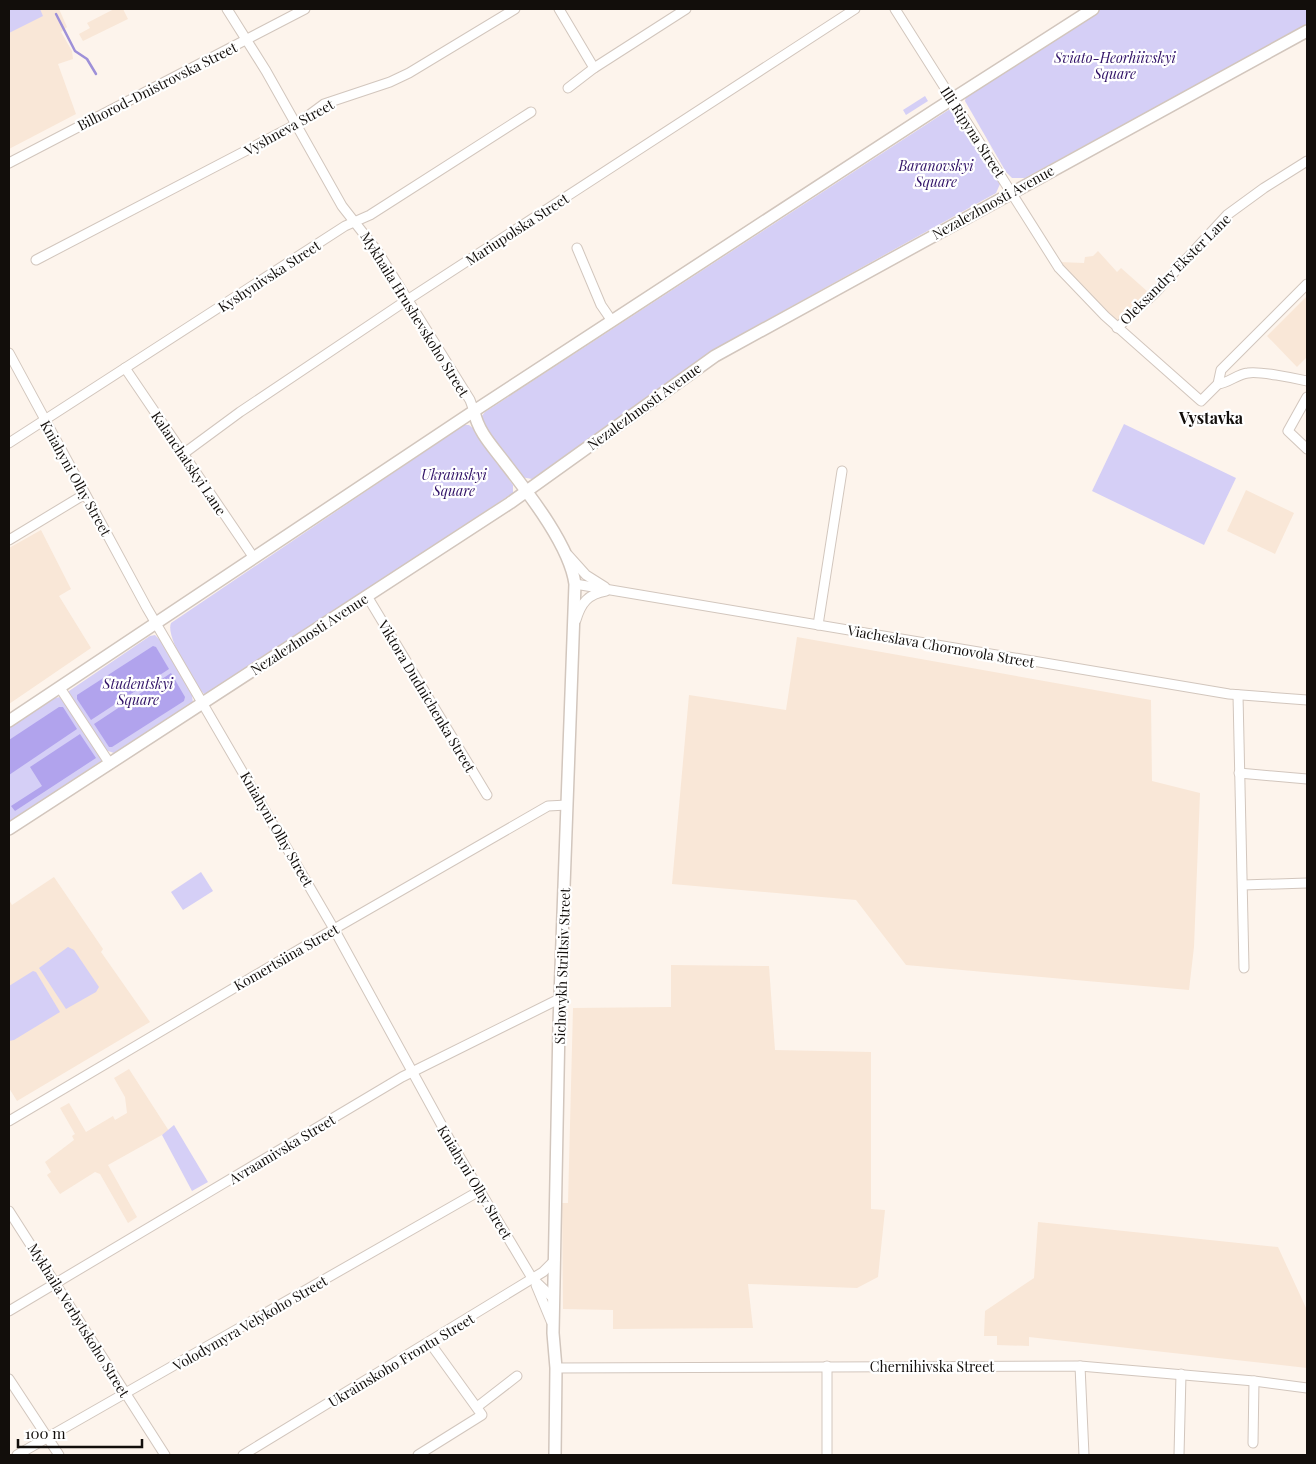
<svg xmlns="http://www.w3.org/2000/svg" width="1316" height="1464" font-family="'Playfair Display',serif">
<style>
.built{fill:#f9e7d7}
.green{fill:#d5cff6}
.forest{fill:#b1a3ed}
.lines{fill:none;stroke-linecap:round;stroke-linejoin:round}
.stream{stroke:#9e90d8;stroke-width:2.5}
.minor-casing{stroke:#d2c6bd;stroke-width:11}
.major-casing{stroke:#d2c6bd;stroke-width:14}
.minor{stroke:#fff;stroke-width:9}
.major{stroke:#fff;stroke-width:11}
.labels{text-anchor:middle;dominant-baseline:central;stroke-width:4.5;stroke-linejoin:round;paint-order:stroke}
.park-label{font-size:14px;font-style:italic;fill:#301166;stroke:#fff}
.street-label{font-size:14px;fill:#120e0b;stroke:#fff}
.quarter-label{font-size:16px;font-weight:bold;fill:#120e0b;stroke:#fff}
</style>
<rect width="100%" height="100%" fill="#fdf4ec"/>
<!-- built -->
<g class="built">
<path d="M 9,9 L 59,9 L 67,27 L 61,32 L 72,51 L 73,59 L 58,64 L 76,114 L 9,149 Z"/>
<path d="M 114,9 L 123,9 L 128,19 L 83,41 L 79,34 L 90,28 L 87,23 Z"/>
<path d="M 1098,251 L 1117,272 L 1121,268 L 1148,292 L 1118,324 L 1059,262 L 1084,263 L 1085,257 L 1093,256 Z"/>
<path d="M 1307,296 L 1307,357 L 1297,367 L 1267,336 Z"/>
<path d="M 1246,490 L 1294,513 L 1275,554 L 1227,531 Z"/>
<path d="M 41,530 L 71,589 L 59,596 L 91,648 L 9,704 L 9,548 Z"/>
<path d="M 797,637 L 1151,700 L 1152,781 L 1200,793 L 1194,947 L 1189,990 L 906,965 L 856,900 L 672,884 L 689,695 L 786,710 Z"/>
<path d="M 54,877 L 103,949 L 101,952 L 150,1022 L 17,1101 L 9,1088 L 9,900 L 12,905 Z"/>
<path d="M 671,965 L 769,966 L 775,1050 L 871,1052 L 871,1209 L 885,1210 L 878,1277 L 857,1288 L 748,1284 L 753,1328 L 613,1329 L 613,1310 L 563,1309 L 562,1203 L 568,1203 L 573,1008 L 671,1007 Z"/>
<path d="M 129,1069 L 169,1131 L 108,1165 L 137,1217 L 128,1223 L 100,1174 L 95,1172 L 60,1194 L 47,1175 L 51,1172 L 45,1162 L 74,1140 L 72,1136 L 75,1134 L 60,1108 L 69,1103 L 86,1132 L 113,1116 L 115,1120 L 127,1113 L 125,1097 L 114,1078 Z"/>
<path d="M 1038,1222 L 1278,1247 L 1307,1310 L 1307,1368 L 1029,1337 L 1029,1346 L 997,1345 L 997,1336 L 984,1336 L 985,1311 L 1034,1278 Z"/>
</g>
<!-- green -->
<g class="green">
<path d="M 9,9 L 40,9 L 43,16 L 9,33 Z"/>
<path d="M 1100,9 L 1307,9 L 1307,25 L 1025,178 L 1012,178 L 1006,172 L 965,101 L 966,96 Z"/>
<path d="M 925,96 L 928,101 L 906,115 L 903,110 Z"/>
<path d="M 954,108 L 998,178 L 1000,184 L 996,193 L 729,341 L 696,362 L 532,479 L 521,477 L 481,423 L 481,417 L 485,412 L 950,109 Z"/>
<path d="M 1124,424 L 1236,478 L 1204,545 L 1092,491 Z"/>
<path d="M 464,425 L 469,425 L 475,430 L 513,485 L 513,493 L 209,693 L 204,694 C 194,683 165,636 171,623 Z"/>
<path d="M 155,635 L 160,640 L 192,695 L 193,703 L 117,752 L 114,753 L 105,750 L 69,695 L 69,691 L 150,636 Z"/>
<path d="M 60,697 L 101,757 L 101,761 L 9,823 L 9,728 L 55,698 Z"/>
<path d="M 201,872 L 213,891 L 183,910 L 171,892 Z"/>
<path d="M 68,947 L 74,950 L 99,987 L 96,992 L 66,1009 L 39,968 Z"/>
<path d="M 33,971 L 36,972 L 60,1012 L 14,1040 L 9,1041 L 9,986 Z"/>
<path d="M 174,1125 L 208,1182 L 192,1191 L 162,1135 Z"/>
</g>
<!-- forest -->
<g class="forest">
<path d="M 153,646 L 156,647 L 169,669 L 91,720 L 77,699 L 77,695 Z"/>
<path d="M 171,673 L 185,697 L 184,701 L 112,747 L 109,747 L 94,724 Z"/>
<path d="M 59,707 L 63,707 L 77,729 L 9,775 L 9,740 Z"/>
<path d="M 80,734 L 96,758 L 15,811 L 11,806 L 42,786 L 30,767 Z"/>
</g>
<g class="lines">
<!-- stream -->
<path class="stream" d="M 56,14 L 75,51 L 87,59 L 96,74"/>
<!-- minor casing -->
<g class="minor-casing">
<g id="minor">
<path d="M 227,9 L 266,71 L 342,206 L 378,252 L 470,400 L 474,411"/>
<path d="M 559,9 L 594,68"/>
<path d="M 895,9 L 1059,268 L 1105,316 L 1201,401 L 1218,384 L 1221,370 L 1307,284"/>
<path d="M 568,88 L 594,68 L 686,9"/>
<path d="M 9,163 L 305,9"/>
<path d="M 577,248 L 601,305 L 612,321"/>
<path d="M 36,260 L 297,124 L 324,104 L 390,82 L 409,73 L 515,9"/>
<path d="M 1117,328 L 1155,293 L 1227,215 L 1264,188 L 1307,161"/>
<path d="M 9,353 L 147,608 L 334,929 L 452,1144 L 532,1278 L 554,1299"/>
<path d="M 125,368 L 254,558"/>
<path d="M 1218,384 C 1229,383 1237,374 1248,373 C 1259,371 1294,378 1307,381"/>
<path d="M 1307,397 L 1288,431 L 1307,449"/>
<path d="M 9,443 L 345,226 L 370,215 L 531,112"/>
<path d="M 183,454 L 240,412 L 398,306 L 855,9"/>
<path d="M 9,540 L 85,494"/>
<path d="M 568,555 L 586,575 L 605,587"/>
<path d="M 575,584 L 1229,694 L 1307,700"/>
<path d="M 367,596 L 487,795"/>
<path d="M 576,620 C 581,603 588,594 606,591"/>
<path d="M 818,625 L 842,471"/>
<path d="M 60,688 L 110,764"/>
<path d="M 1238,695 L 1244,968"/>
<path d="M 1239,773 L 1307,779"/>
<path d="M 1243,885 L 1307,883"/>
<path d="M 9,1121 L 322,936 L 548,806 L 567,805"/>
<path d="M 9,1211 L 165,1455"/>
<path d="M 536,1285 L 551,1321"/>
<path d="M 9,1311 L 402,1077 L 561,998"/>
<path d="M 1080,1366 L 1084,1455"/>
<path d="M 556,1368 L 1080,1366 L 1254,1381 L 1307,1388"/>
<path d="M 9,1379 L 59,1455"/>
<path d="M 477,1407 L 517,1376"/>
<path d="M 1253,1443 L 1254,1381"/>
<path d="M 17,1455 L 481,1190"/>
<path d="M 243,1455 L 543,1272 L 555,1260"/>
<path d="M 418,1455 L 482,1415 L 430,1343"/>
<path d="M 827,1455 L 827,1366"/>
<path d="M 1179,1455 L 1181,1374"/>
</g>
</g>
<!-- major casing -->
<g class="major-casing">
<g id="major">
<path d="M 474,411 C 478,432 493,447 505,463 C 529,494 570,546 575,584 L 559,1024 L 553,1333 L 556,1368 L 555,1455"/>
<path d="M 9,721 L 474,411 L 935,110 L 1093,9"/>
<path d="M 9,829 L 510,503 L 715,356 L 1307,31"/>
</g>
</g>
<!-- minor -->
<use href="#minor" class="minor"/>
<!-- major -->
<use href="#major" class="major"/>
</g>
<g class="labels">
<!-- park labels -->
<g class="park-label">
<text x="1115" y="57">Sviato-Heorhiivskyi<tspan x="1115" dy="16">Square</tspan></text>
<text x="936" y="165">Baranovskyi<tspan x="936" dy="16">Square</tspan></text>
<text x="454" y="474">Ukrainskyi<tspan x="454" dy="16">Square</tspan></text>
<text x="138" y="683">Studentskyi<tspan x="138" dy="16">Square</tspan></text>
</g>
<!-- street labels -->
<g class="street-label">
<text transform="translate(157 86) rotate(-27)">Bilhorod-Dnistrovska Street</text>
<text transform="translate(289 127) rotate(-29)">Vyshneva Street</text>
<text transform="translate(973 132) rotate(57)">Illi Ripyna Street</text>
<text transform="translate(993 202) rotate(-29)">Nezalezhnosti Avenue</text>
<text transform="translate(517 229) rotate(-33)">Mariupolska Street</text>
<text transform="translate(1175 269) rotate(-45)">Oleksandry Ekster Lane</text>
<text transform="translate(269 276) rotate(-33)">Kyshynivska Street</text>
<text transform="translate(415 314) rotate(58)">Mykhaila Hrushevskoho Street</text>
<text transform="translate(644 406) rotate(-36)">Nezalezhnosti Avenue</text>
<text transform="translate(189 463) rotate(56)">Kalanchatskyi Lane</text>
<text transform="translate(76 478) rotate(61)">Kniahyni Olhy Street</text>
<text transform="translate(309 634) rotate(-33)">Nezalezhnosti Avenue</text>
<text transform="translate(941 646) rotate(10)">Viacheslava Chornovola Street</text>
<text transform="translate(427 696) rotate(59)">Viktora Dudnichenka Street</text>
<text transform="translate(277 829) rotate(60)">Kniahyni Olhy Street</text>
<text transform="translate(286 957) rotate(-30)">Komertsiina Street</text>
<text transform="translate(562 966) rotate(-88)">Sichovykh Striltsiv Street</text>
<text transform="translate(282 1149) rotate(-31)">Avraamivska Street</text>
<text transform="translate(475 1182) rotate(59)">Kniahyni Olhy Street</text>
<text transform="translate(79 1320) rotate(58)">Mykhaila Verbytskoho Street</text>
<text transform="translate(250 1323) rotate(-30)">Volodymyra Velykoho Street</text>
<text transform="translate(401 1360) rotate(-31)">Ukrainskoho Frontu Street</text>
<text x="932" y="1366">Chernihivska Street</text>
</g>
<!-- quarter labels -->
<g class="quarter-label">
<text x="1211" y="417">Vystavka</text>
</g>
</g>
<!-- border -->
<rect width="1316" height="1464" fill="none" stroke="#120e0b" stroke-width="20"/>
<!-- scale -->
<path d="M18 1439v8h124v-8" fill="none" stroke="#120e0b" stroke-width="2.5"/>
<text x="25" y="1439" font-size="15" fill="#120e0b" stroke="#ffffff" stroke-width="4" paint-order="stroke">100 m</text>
</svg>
